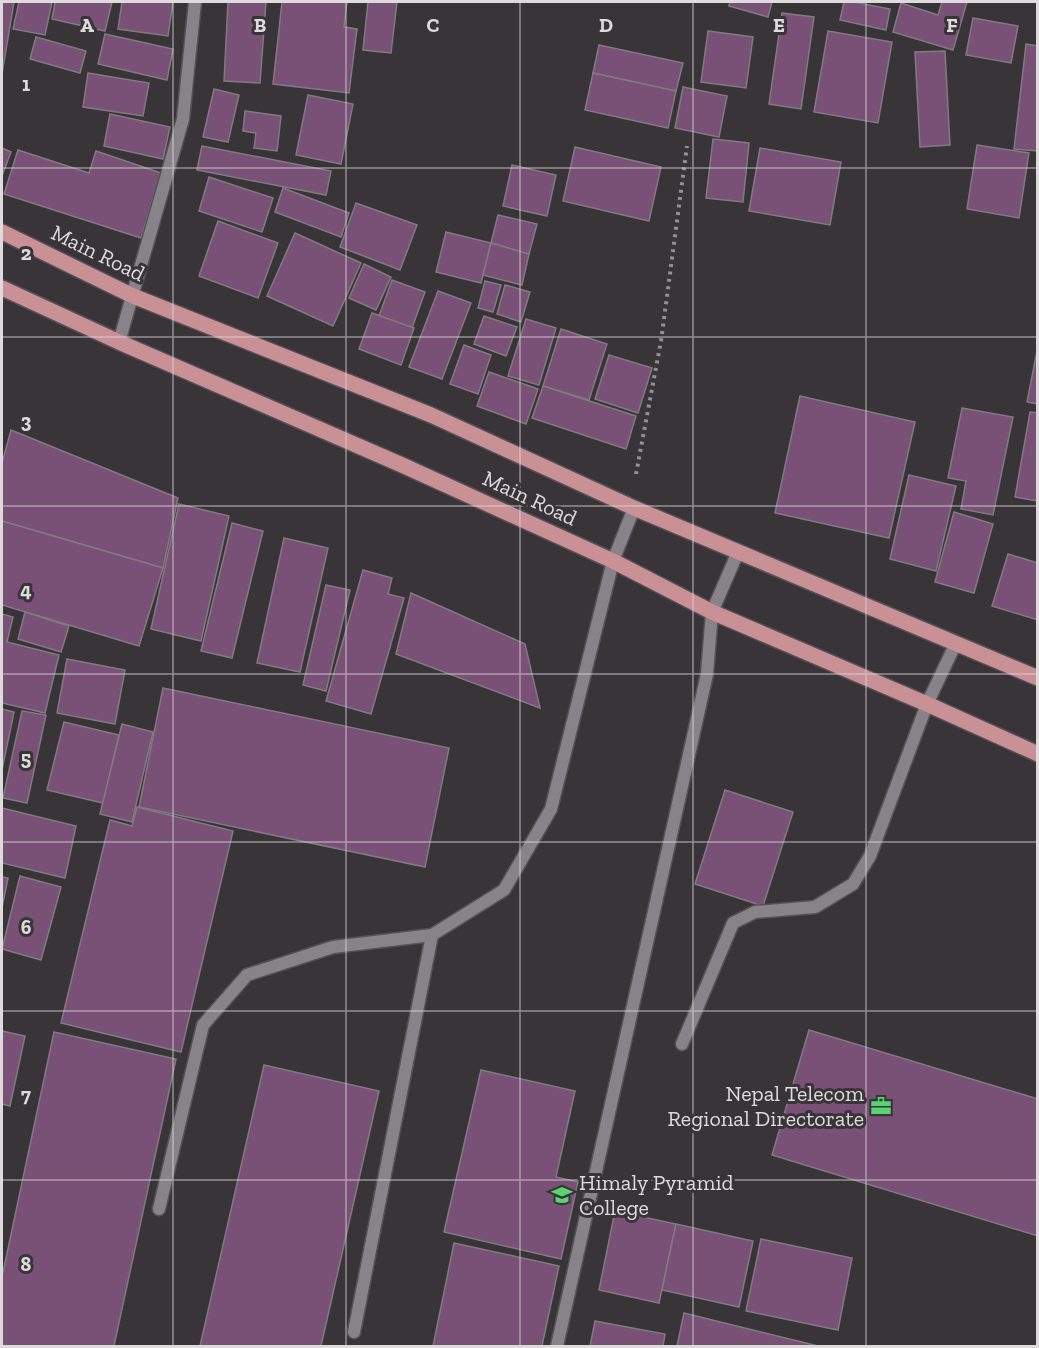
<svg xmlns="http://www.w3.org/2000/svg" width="1039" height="1348" font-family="'Zilla Slab',serif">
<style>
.building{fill:#795076;stroke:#807b80;stroke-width:1.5}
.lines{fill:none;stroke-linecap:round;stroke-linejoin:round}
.service-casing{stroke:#555155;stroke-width:15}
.minor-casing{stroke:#555155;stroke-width:15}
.primary-casing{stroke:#555155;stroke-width:18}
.path{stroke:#938f92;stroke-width:4;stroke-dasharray:3 4.5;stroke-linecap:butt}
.service{stroke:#888388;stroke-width:12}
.minor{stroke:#888388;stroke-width:12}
.primary{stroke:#c99096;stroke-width:15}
.grid{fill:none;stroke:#dedbdd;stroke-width:1.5;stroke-opacity:0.55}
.labels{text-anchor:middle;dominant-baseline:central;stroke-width:6;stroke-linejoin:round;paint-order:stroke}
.street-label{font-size:22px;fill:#dedbdd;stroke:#393438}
.poi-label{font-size:22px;fill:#dedbdd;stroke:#393438;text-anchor:end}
.grid-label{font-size:20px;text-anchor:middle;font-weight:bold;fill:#dedbdd;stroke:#393438;stroke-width:6;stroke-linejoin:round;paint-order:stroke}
</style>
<rect width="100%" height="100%" fill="#393438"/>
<!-- building -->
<g class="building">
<path d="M 2,2 L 14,2 L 2,74 Z"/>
<path d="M 19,2 L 52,2 L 45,35 L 13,29 Z"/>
<path d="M 55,2 L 112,2 L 105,31 L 52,19 Z"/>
<path d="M 122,2 L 173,2 L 168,36 L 118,29 Z"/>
<path d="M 228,2 L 266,2 L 260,83 L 224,81 Z"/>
<path d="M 282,2 L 347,2 L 344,27 L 357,29 L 349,93 L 273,84 Z"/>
<path d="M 368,2 L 397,2 L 391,53 L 363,50 Z"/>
<path d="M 730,2 L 772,2 L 768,17 L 729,6 Z"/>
<path d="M 844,2 L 854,2 L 890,9 L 886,30 L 840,20 Z"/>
<path d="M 942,2 L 967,2 L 953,50 L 893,32 L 901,3 L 938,15 Z"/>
<path d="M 782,13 L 814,17 L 801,109 L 769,104 Z"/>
<path d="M 973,18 L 1018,26 L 1011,63 L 966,55 Z"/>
<path d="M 708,31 L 753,37 L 746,88 L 701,82 Z"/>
<path d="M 828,31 L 892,42 L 878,123 L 814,112 Z"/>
<path d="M 105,34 L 173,49 L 167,80 L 98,64 Z"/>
<path d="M 36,37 L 86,51 L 80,73 L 30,59 Z"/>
<path d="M 1026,44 L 1038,46 L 1038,151 L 1014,149 Z"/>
<path d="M 599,45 L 683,63 L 676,91 L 593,73 Z"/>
<path d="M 945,51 L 950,145 L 920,147 L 915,52 Z"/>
<path d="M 88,73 L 149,83 L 143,116 L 83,107 Z"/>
<path d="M 593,73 L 676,91 L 668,128 L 585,110 Z"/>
<path d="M 683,87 L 727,96 L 719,137 L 675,128 Z"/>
<path d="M 214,89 L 239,95 L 228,142 L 203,137 Z"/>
<path d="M 308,95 L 353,104 L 341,164 L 296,155 Z"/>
<path d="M 245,111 L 281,116 L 277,151 L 254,148 L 256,133 L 243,131 Z"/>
<path d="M 110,114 L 170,127 L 163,159 L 104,146 Z"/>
<path d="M 713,139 L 749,143 L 743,202 L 706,198 Z"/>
<path d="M 977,145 L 1029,153 L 1019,218 L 967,209 Z"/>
<path d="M 202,146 L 331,171 L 326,195 L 197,170 Z"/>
<path d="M 575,147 L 661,167 L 649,221 L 563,201 Z"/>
<path d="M 2,148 L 11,152 L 2,176 Z"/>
<path d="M 760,148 L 841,162 L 830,225 L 749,211 Z"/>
<path d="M 18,150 L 89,173 L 96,151 L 161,173 L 141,238 L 4,194 Z"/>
<path d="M 512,165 L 556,175 L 547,216 L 503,206 Z"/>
<path d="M 209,177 L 273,198 L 262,232 L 199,211 Z"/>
<path d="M 283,188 L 349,213 L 341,237 L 275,212 Z"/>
<path d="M 356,203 L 417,225 L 400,270 L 340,247 Z"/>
<path d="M 498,215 L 537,224 L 529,254 L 491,243 Z"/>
<path d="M 218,221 L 278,243 L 258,298 L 199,276 Z"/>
<path d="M 446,232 L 491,243 L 481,283 L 436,272 Z"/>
<path d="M 295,233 L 361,263 L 333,326 L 267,296 Z"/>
<path d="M 491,243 L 529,254 L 522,285 L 483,275 Z"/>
<path d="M 364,264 L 391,277 L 376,310 L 349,298 Z"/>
<path d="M 392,280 L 425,292 L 412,328 L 379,316 Z"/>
<path d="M 485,281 L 501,285 L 493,312 L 478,308 Z"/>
<path d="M 505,285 L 530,292 L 521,322 L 497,314 Z"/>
<path d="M 438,291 L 471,303 L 442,379 L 409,367 Z"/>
<path d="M 372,313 L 414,328 L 401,365 L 359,349 Z"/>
<path d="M 484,316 L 517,327 L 506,356 L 474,344 Z"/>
<path d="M 526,319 L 556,328 L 539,385 L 508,376 Z"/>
<path d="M 561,329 L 607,344 L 589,400 L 543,386 Z"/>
<path d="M 464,345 L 491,355 L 478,394 L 450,384 Z"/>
<path d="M 1038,346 L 1038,404 L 1027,402 Z"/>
<path d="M 609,355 L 652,368 L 638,413 L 595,399 Z"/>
<path d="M 489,372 L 538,389 L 526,424 L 477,406 Z"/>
<path d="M 543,386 L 636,416 L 626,449 L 532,418 Z"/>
<path d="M 800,396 L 915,422 L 889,538 L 775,513 Z"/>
<path d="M 962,408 L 1013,417 L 993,515 L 961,509 L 966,481 L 948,478 Z"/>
<path d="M 1030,412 L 1038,413 L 1038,501 L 1015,497 Z"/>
<path d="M 11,430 L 178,498 L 163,568 L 2,521 L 2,463 Z"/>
<path d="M 909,475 L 956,486 L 936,571 L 890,559 Z"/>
<path d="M 179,504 L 229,516 L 201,641 L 151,629 Z"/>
<path d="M 954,512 L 993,524 L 974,593 L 935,582 Z"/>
<path d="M 2,521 L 163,568 L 139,646 L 2,605 Z"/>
<path d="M 232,523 L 263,531 L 232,658 L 201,651 Z"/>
<path d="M 284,538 L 328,548 L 300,672 L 257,663 Z"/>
<path d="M 1008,554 L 1038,563 L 1038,620 L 992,606 Z"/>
<path d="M 363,570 L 392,578 L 388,594 L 404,598 L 371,714 L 326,701 Z"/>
<path d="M 326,585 L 350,590 L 326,691 L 303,685 Z"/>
<path d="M 411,593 L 525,644 L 540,708 L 396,654 Z"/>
<path d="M 25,612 L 69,626 L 61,652 L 18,639 Z"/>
<path d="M 2,614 L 13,617 L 7,642 L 59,655 L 45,713 L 2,703 Z"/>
<path d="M 67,659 L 125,670 L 115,724 L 57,713 Z"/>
<path d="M 163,688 L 449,748 L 425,867 L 139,807 Z"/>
<path d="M 2,709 L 14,712 L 2,770 Z"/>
<path d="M 22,711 L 46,715 L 27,803 L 3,798 Z"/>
<path d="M 64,722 L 119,735 L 103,803 L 47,790 Z"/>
<path d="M 122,724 L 153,732 L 132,822 L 100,814 Z"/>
<path d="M 725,790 L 793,812 L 763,906 L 695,884 Z"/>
<path d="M 137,807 L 233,831 L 181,1052 L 61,1023 L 110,820 L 132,826 Z"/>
<path d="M 2,808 L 76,826 L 65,878 L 2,863 Z"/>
<path d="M 20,876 L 61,887 L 41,960 L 2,949 Z"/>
<path d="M 2,877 L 8,878 L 2,908 Z"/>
<path d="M 809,1030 L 1038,1099 L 1038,1236 L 772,1155 Z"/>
<path d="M 2,1031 L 25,1036 L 10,1106 L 2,1104 Z"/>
<path d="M 54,1032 L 176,1059 L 114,1346 L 2,1346 L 2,1277 Z"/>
<path d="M 264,1065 L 379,1091 L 321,1346 L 200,1346 Z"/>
<path d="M 481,1070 L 575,1091 L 556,1177 L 578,1182 L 561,1259 L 444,1232 Z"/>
<path d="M 615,1211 L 676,1224 L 659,1303 L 599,1290 Z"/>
<path d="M 676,1224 L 753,1241 L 739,1307 L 662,1290 Z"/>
<path d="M 761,1239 L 852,1258 L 838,1330 L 746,1311 Z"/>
<path d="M 454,1243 L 559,1266 L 542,1346 L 433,1346 Z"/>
<path d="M 684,1313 L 818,1346 L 677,1346 Z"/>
<path d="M 595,1321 L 665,1334 L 663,1346 L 590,1346 Z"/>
</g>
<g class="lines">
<!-- service casing -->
<g class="service-casing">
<g id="service">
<path d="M 682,1044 L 733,923 L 755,912 L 815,907 L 853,884 L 870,856 L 927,704 L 956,643"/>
<path d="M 159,1209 L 203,1025 L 247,975 L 333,947 L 432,935 L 504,890 L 551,809 L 613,561 L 634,508"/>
<path d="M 354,1332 L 432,935"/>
</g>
</g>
<!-- minor casing -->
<g class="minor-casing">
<g id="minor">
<path d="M 119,342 L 183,119 L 195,2"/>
<path d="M 557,1346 L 707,674 L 712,612 L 738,552"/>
</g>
</g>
<!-- primary casing -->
<g class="primary-casing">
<g id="primary">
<path d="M 2,232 L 133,296 L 431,415 L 634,508 L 1038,678"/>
<path d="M 2,288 L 119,342 L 402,465 L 613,561 L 712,612 L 927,704 L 1038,754"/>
</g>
</g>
<!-- path -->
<path class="path" d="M 636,474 L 661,341 L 687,146"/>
<!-- service -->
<use href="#service" class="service"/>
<!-- minor -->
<use href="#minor" class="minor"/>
<!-- primary -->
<use href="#primary" class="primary"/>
</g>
<!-- grid -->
<path class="grid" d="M 173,2 L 173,1346M 346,2 L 346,1346M 520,2 L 520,1346M 693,2 L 693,1346M 866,2 L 866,1346M 2,168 L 1038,168M 2,337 L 1038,337M 2,506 L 1038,506M 2,674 L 1038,674M 2,842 L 1038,842M 2,1011 L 1038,1011M 2,1180 L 1038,1180"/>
<!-- icons -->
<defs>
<g id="office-bare" transform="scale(1.62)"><path d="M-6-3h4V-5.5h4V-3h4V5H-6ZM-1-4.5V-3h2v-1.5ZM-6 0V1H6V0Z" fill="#58d570" stroke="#393438" stroke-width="2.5" paint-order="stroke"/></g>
<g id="school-bare" transform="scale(1.62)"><path d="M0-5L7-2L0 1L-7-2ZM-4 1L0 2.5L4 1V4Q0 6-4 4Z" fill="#58d570" stroke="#393438" stroke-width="2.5" paint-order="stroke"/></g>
</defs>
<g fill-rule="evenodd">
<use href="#office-bare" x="881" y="1106"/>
<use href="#school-bare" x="562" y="1195"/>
</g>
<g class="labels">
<!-- street labels -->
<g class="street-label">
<text transform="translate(98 253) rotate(26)">Main Road</text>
<text transform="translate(530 498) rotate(25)">Main Road</text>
</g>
<!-- poi labels -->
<g class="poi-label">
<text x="864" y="1093">Nepal Telecom<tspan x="864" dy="25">Regional Directorate</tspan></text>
<text x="579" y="1182" text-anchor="start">Himaly Pyramid<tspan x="579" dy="25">College</tspan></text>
</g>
</g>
<g class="grid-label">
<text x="87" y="32">A</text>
<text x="260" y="32">B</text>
<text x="433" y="32">C</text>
<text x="606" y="32">D</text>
<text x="779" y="32">E</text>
<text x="952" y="32">F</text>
<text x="26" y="91">1</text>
<text x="26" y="260">2</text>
<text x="26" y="428">3</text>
<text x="26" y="597">4</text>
<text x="26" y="765">5</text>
<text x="26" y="934">6</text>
<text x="26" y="1102">7</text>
<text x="26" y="1271">8</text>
</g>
<!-- border -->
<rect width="1039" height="1348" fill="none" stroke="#dedbdd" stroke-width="6"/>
</svg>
